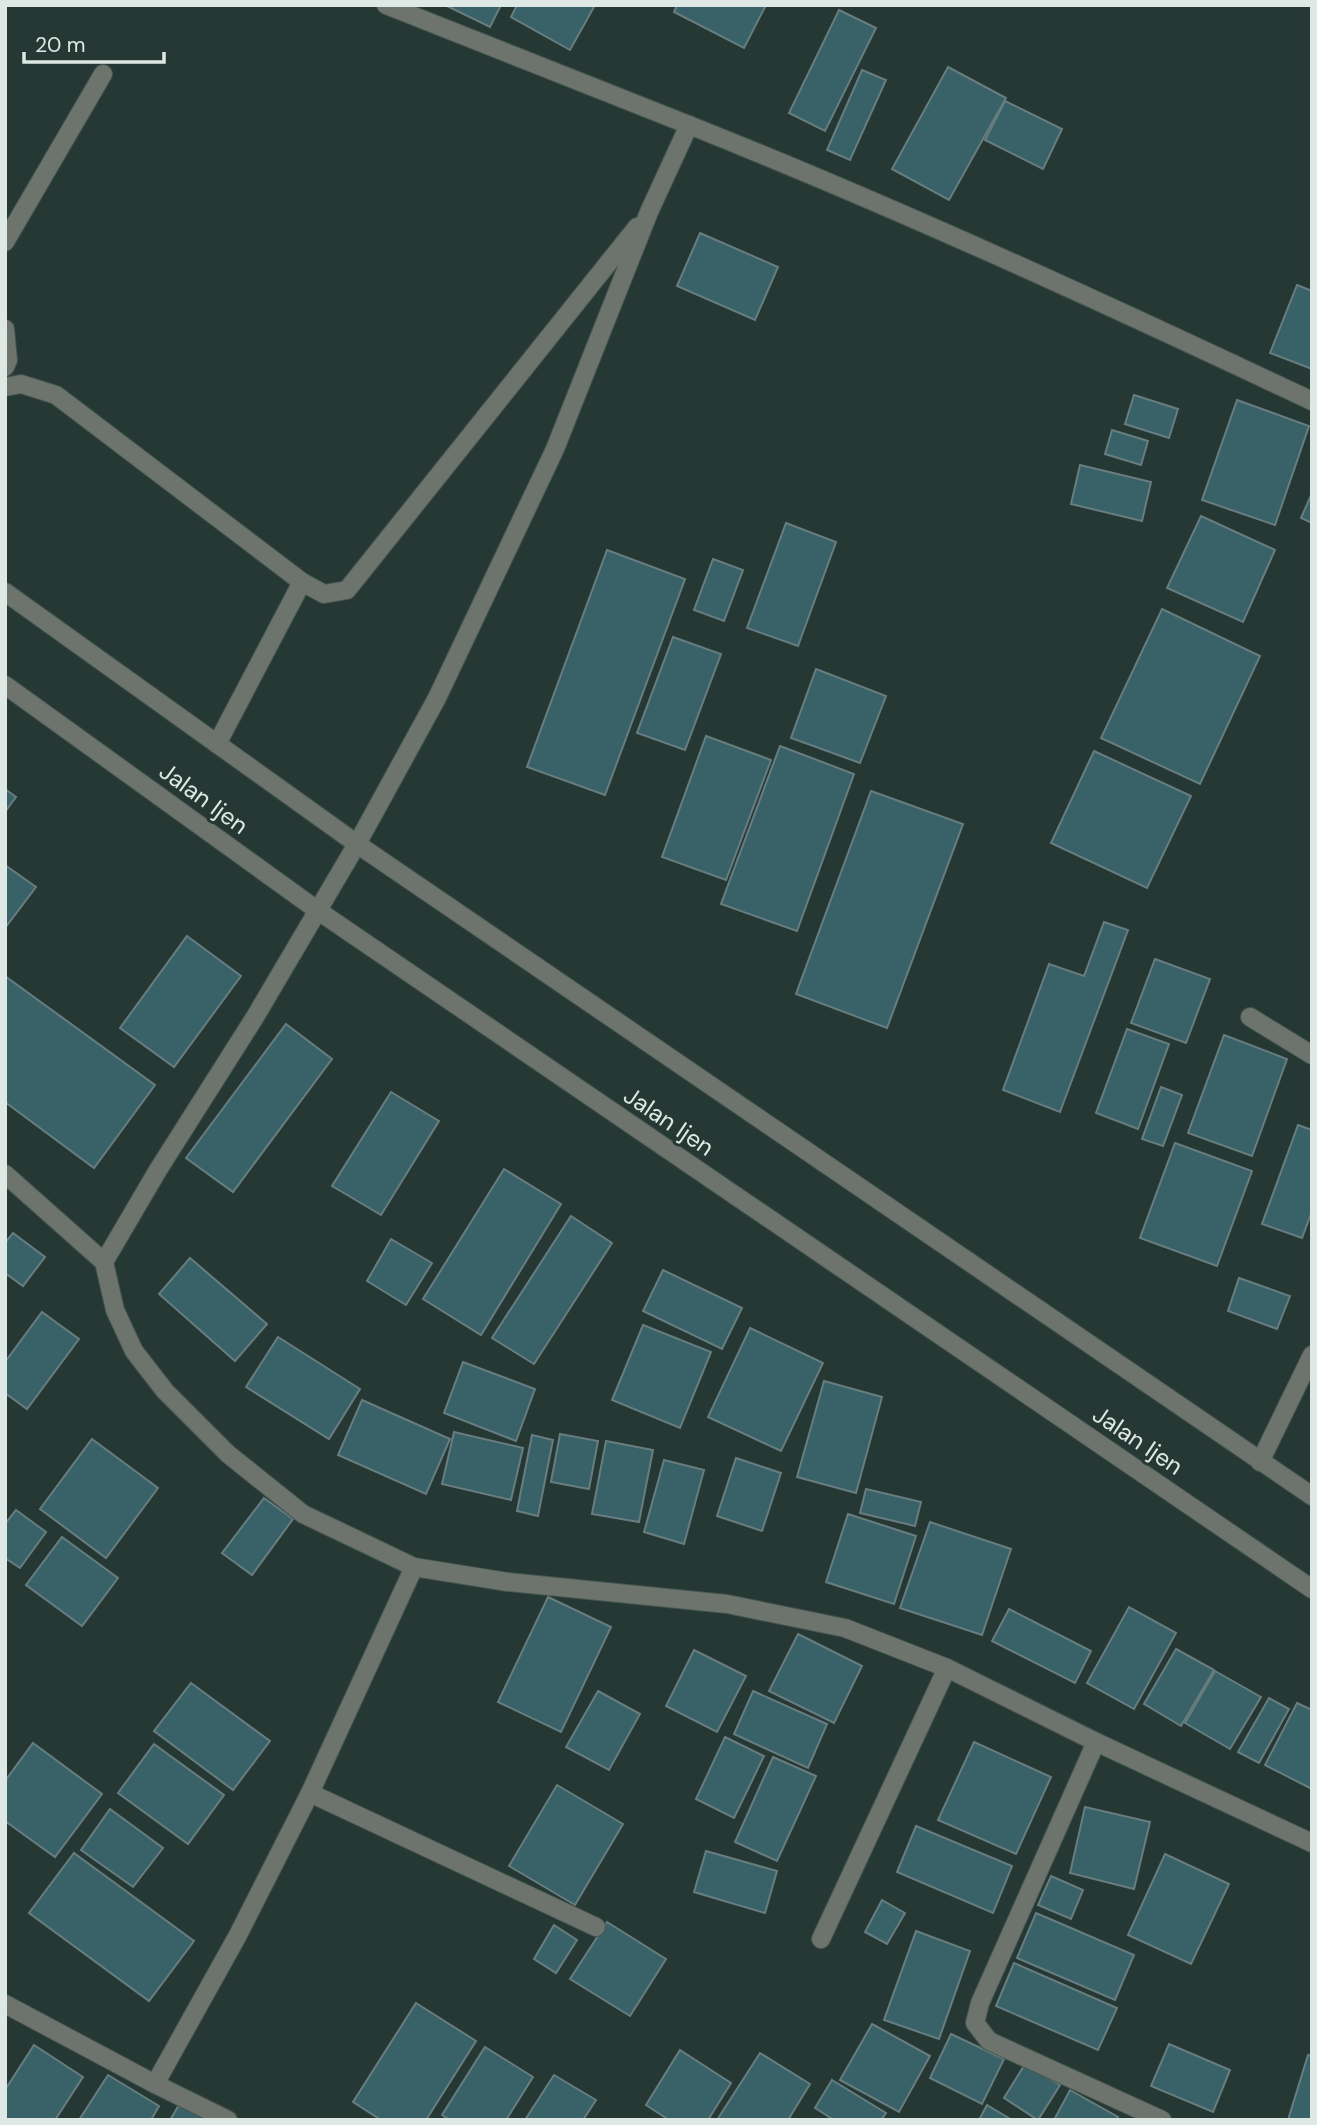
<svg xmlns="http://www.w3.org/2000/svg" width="1317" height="2125" font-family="'DM Sans',sans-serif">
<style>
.building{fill:#386267;stroke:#687d80;stroke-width:2}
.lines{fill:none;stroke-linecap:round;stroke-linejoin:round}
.minor-casing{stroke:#435450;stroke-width:20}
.minor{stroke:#6d736d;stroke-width:18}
.labels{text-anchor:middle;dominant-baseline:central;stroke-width:6;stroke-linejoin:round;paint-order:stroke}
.street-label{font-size:24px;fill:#dee9e6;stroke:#263833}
</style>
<rect width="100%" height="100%" fill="#263833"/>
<!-- building -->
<g class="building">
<path d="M 445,5 L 501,5 L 490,27 Z"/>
<path d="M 517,5 L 595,5 L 570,50 L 511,17 Z"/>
<path d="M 677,5 L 766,5 L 744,48 L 674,12 Z"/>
<path d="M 839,10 L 876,28 L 825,131 L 789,113 Z"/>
<path d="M 948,67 L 1006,98 L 949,200 L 892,169 Z"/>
<path d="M 862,70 L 886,80 L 850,160 L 827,150 Z"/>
<path d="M 1005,101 L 1062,129 L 1043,169 L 985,140 Z"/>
<path d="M 700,233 L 778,267 L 755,320 L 677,286 Z"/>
<path d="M 1297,285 L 1312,291 L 1312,369 L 1270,353 Z"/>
<path d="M 1134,395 L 1178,409 L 1169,438 L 1125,424 Z"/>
<path d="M 1237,400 L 1309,426 L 1275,525 L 1202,500 Z"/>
<path d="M 1112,430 L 1148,441 L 1141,465 L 1105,454 Z"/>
<path d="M 1080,465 L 1151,482 L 1142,521 L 1071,504 Z"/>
<path d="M 1312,493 L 1312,523 L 1301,518 Z"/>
<path d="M 1201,516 L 1275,550 L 1243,622 L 1167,588 Z"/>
<path d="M 786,523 L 836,542 L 798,646 L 747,628 Z"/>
<path d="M 607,550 L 685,579 L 605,795 L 527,767 Z"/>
<path d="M 713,559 L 743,570 L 724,621 L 694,610 Z"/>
<path d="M 1162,609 L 1260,656 L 1200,784 L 1101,738 Z"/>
<path d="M 673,637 L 721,654 L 685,750 L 637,733 Z"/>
<path d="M 816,669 L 886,696 L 860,763 L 791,738 Z"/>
<path d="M 706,736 L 771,760 L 726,880 L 662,857 Z"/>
<path d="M 780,746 L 854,774 L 797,931 L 721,904 Z"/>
<path d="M 1094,751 L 1191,796 L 1147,888 L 1051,843 Z"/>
<path d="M 5,789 L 16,797 L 5,812 Z"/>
<path d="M 871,791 L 963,824 L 887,1028 L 796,994 Z"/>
<path d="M 5,865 L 36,887 L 5,928 Z"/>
<path d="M 1104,922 L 1128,930 L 1060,1112 L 1003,1090 L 1049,964 L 1084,976 Z"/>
<path d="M 187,936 L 241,976 L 174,1067 L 120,1028 Z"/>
<path d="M 1155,959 L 1210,979 L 1186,1043 L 1131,1023 Z"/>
<path d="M 5,976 L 155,1085 L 94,1168 L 5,1102 Z"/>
<path d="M 286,1024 L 332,1059 L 233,1192 L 186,1158 Z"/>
<path d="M 1127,1029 L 1169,1044 L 1138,1129 L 1096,1113 Z"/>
<path d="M 1224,1035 L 1287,1059 L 1252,1156 L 1188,1133 Z"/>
<path d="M 1161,1087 L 1182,1095 L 1163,1146 L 1142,1139 Z"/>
<path d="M 391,1092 L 439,1121 L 381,1215 L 332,1186 Z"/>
<path d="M 1298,1125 L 1312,1130 L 1312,1211 L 1302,1238 L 1262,1224 Z"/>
<path d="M 1175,1143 L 1252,1171 L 1217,1266 L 1140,1238 Z"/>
<path d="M 504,1169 L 561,1204 L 481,1335 L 423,1299 Z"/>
<path d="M 571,1216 L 612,1243 L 534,1364 L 492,1338 Z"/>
<path d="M 13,1233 L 45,1257 L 23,1286 L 5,1273 L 5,1243 Z"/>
<path d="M 391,1239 L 432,1263 L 406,1305 L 367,1281 Z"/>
<path d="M 190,1258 L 267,1324 L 235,1361 L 159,1294 Z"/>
<path d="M 663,1270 L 742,1308 L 722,1349 L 643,1311 Z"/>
<path d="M 1239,1278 L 1290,1296 L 1277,1329 L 1228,1311 Z"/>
<path d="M 42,1312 L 79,1339 L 27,1409 L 5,1393 L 5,1362 Z"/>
<path d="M 643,1325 L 711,1352 L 680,1428 L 612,1400 Z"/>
<path d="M 750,1328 L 823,1363 L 781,1451 L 708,1417 Z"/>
<path d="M 278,1337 L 360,1389 L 329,1439 L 246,1387 Z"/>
<path d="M 463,1362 L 535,1389 L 516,1441 L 444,1413 Z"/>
<path d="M 824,1381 L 882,1397 L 856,1493 L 797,1477 Z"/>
<path d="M 362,1400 L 450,1439 L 426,1494 L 338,1455 Z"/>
<path d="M 454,1432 L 523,1448 L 511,1500 L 442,1484 Z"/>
<path d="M 560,1434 L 598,1441 L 589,1489 L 551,1482 Z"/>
<path d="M 532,1435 L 553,1440 L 538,1516 L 517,1511 Z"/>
<path d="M 92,1439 L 158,1488 L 106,1558 L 40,1509 Z"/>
<path d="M 606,1441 L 653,1450 L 639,1522 L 592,1514 Z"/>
<path d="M 736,1458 L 781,1473 L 762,1531 L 717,1516 Z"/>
<path d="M 664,1460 L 704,1470 L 684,1544 L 644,1532 Z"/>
<path d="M 866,1489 L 921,1502 L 915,1526 L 860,1513 Z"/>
<path d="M 264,1498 L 293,1519 L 252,1575 L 222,1553 Z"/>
<path d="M 16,1510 L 46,1532 L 20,1568 L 5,1558 L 5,1524 Z"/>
<path d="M 848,1514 L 916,1536 L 894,1604 L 826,1582 Z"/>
<path d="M 930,1522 L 1011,1549 L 982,1635 L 900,1608 Z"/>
<path d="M 62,1537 L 118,1578 L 82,1626 L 26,1585 Z"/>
<path d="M 548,1597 L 611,1627 L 561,1732 L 498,1702 Z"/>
<path d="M 1129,1607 L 1176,1633 L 1134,1709 L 1087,1683 Z"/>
<path d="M 1009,1609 L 1091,1651 L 1075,1683 L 992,1641 Z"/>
<path d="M 798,1634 L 862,1666 L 834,1723 L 769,1691 Z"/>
<path d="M 1176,1649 L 1214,1670 L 1181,1726 L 1144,1704 Z"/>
<path d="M 694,1650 L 746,1676 L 717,1732 L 666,1706 Z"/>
<path d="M 1215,1671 L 1261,1697 L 1230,1749 L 1185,1723 Z"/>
<path d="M 191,1683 L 270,1741 L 233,1790 L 154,1731 Z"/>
<path d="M 598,1691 L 640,1714 L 609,1770 L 566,1747 Z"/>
<path d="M 753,1691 L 827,1724 L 808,1768 L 734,1734 Z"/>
<path d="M 1269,1698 L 1289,1709 L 1259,1763 L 1238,1752 Z"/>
<path d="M 1297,1703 L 1312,1710 L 1312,1789 L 1265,1765 Z"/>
<path d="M 725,1737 L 764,1756 L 734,1818 L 696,1799 Z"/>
<path d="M 974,1742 L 1051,1777 L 1016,1854 L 938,1820 Z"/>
<path d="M 33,1743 L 102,1794 L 55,1857 L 5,1821 L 5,1781 Z"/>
<path d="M 154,1744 L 224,1795 L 188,1844 L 118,1793 Z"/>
<path d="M 773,1757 L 816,1776 L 777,1861 L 735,1842 Z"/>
<path d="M 557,1785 L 623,1824 L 575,1905 L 509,1866 Z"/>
<path d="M 1085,1807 L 1150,1822 L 1134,1889 L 1070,1873 Z"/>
<path d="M 110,1809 L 163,1848 L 133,1887 L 81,1850 Z"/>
<path d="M 916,1826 L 1012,1866 L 993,1913 L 897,1872 Z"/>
<path d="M 706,1851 L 777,1871 L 765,1913 L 694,1892 Z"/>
<path d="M 74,1853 L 194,1941 L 149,2001 L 29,1913 Z"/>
<path d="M 1165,1854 L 1229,1884 L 1191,1964 L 1128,1935 Z"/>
<path d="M 1051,1876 L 1083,1890 L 1071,1919 L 1038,1905 Z"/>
<path d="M 882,1900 L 905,1913 L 887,1944 L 865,1932 Z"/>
<path d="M 1036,1913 L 1134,1955 L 1115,2000 L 1017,1958 Z"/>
<path d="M 607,1922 L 666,1959 L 630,2016 L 570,1979 Z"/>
<path d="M 554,1925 L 577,1940 L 556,1973 L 534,1959 Z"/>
<path d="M 916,1931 L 970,1951 L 939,2039 L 884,2020 Z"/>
<path d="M 1014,1963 L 1117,2008 L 1098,2050 L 996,2006 Z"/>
<path d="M 416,2003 L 476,2041 L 426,2120 L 381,2120 L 353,2102 Z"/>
<path d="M 872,2024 L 930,2056 L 899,2112 L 840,2080 Z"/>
<path d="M 951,2034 L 1004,2059 L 982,2104 L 930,2078 Z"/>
<path d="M 1169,2044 L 1230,2070 L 1213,2112 L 1151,2086 Z"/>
<path d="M 34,2045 L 83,2077 L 55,2120 L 6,2120 L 5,2090 Z"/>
<path d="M 485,2047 L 533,2077 L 506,2120 L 450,2120 L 442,2115 Z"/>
<path d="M 680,2050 L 731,2083 L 708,2120 L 669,2120 L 646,2105 Z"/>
<path d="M 760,2053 L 810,2084 L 788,2120 L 717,2120 Z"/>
<path d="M 1308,2055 L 1312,2056 L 1312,2120 L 1288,2120 Z"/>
<path d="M 1025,2064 L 1060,2085 L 1038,2120 L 1004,2098 Z"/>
<path d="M 108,2075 L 159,2106 L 151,2120 L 79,2120 Z"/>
<path d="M 554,2075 L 596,2100 L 583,2120 L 525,2120 Z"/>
<path d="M 832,2080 L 886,2113 L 881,2120 L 834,2120 L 815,2108 Z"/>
<path d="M 1070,2090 L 1118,2117 L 1117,2120 L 1054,2120 Z"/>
<path d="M 182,2100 L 214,2120 L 170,2120 Z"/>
<path d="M 987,2105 L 1012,2120 L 979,2120 Z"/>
</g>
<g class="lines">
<!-- minor casing -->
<g class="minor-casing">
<g id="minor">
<path d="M 386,5 L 689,125 L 649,212 L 555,449 L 437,698 L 357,844 L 255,1017 L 158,1170 L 104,1262 L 115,1310 L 134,1351 L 165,1391 L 228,1454 L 303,1514 L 414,1567 L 508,1582 L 727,1604 L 845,1628 L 947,1668 L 1096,1742 L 1312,1843"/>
<path d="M 689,125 C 900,209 1106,304 1312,401"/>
<path d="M 5,242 L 103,74"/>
<path d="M 5,329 L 8,360 L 5,367"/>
<path d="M 5,387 L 21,384 L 56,395 L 302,582 L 324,594 L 347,590 L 637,227"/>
<path d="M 5,592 L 357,844 L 1312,1496"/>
<path d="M 5,685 L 317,910 L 1312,1589"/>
<path d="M 217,744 L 302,582"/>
<path d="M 1250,1017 L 1312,1055"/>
<path d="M 5,1174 L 104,1262"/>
<path d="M 1260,1462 L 1312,1355"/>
<path d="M 1096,1742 L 980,2003 L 975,2023 L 989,2041 L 1162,2120"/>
<path d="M 310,1793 L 596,1927"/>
<path d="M 821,1939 L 947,1668"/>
<path d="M 5,2004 L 155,2084 L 228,2120"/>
<path d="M 155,2084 L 238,1935 L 310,1793 L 414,1567"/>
</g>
</g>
<!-- minor -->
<use href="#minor" class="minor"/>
</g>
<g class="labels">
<!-- street labels -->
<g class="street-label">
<text transform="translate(204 798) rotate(36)">Jalan Ijen</text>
<text transform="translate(669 1121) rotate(34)">Jalan Ijen</text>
<text transform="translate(1138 1440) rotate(34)">Jalan Ijen</text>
</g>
</g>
<!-- border -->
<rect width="1317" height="2125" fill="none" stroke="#dee9e6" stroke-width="14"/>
<!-- scale -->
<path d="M24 52v10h140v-10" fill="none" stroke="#dee9e6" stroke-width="3.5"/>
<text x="35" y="52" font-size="21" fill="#dee9e6" stroke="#263833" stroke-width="5" paint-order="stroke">20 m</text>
</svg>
